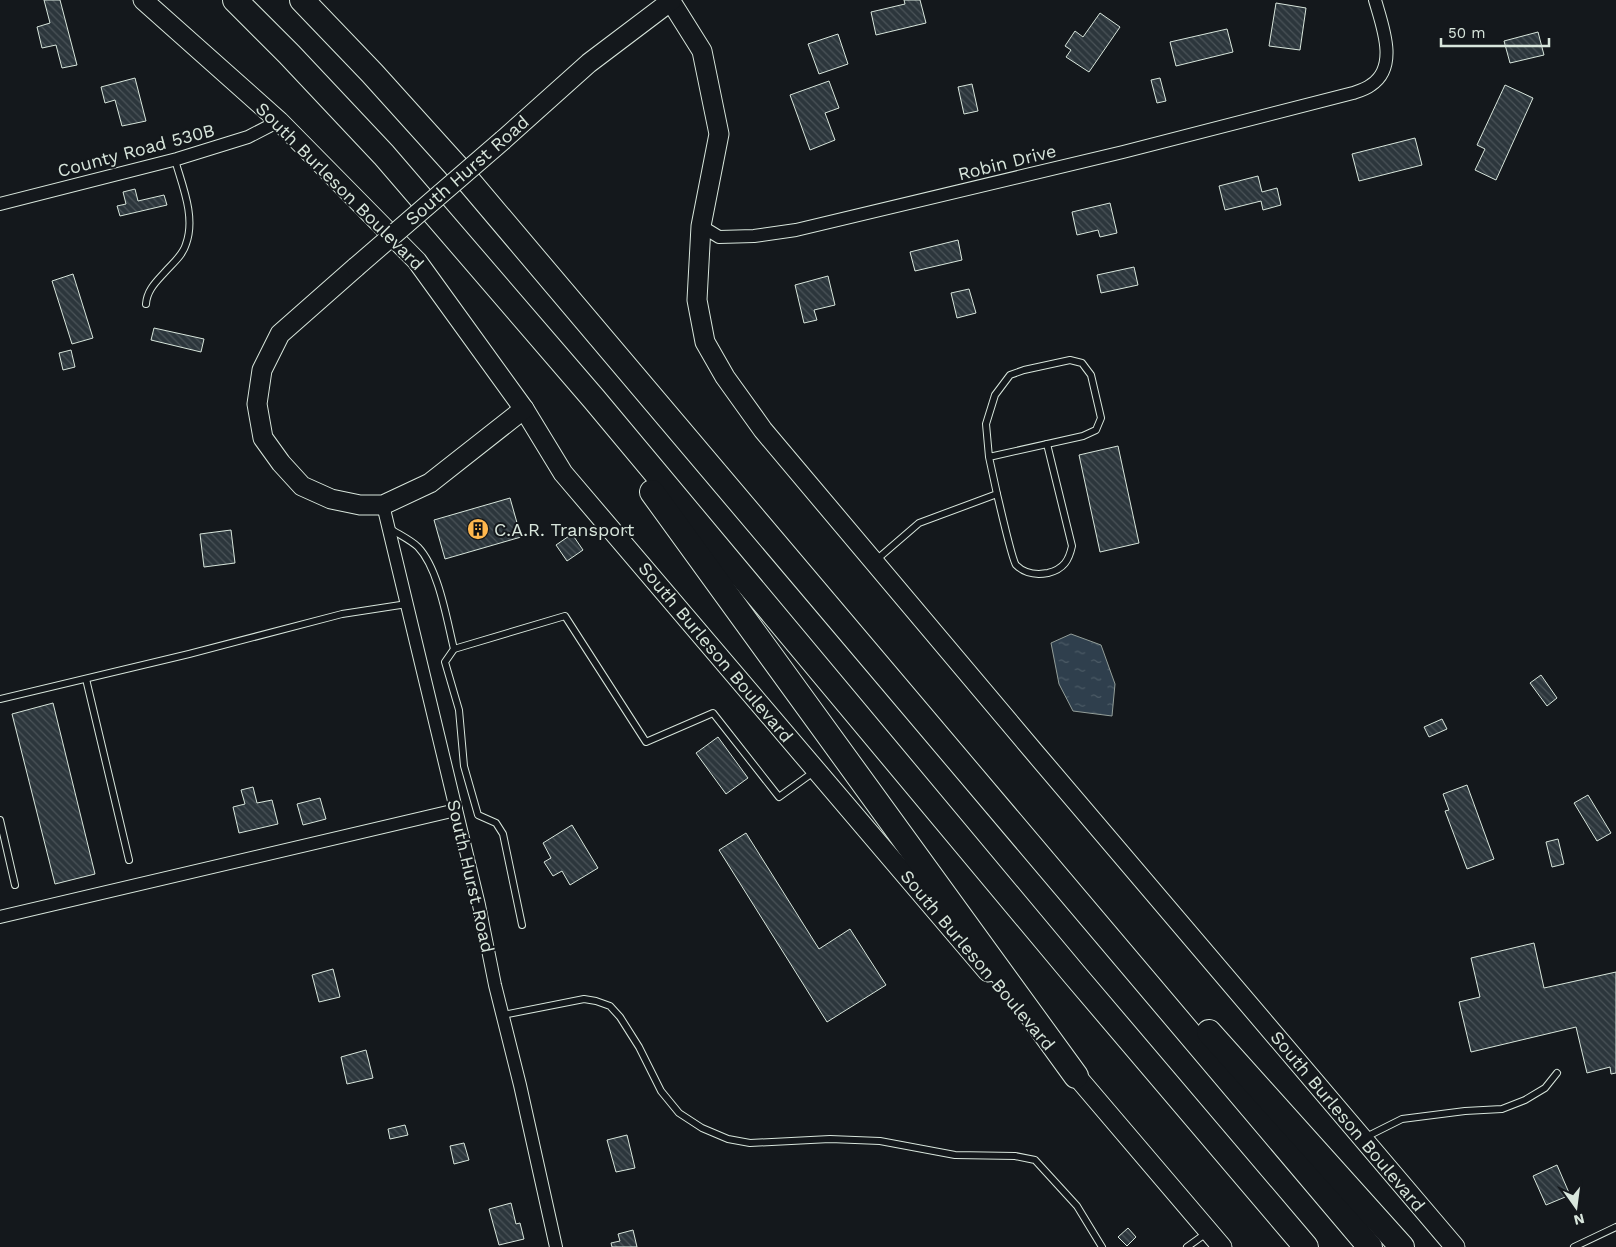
<svg xmlns="http://www.w3.org/2000/svg" width="1616" height="1247" font-family="'Work Sans',sans-serif">
<style>
.water{fill:url(#water-ripples);stroke:#939e99}
.building{fill:url(#building-back-hatch);stroke:#d8e6dc}
.lines{fill:none;stroke-linecap:round;stroke-linejoin:round}
.service-casing{stroke:#d8e6dc;stroke-width:8}
.minor-casing{stroke:#d8e6dc;stroke-width:14}
.secondary-casing{stroke:#d8e6dc;stroke-width:21}
.motorway-casing{stroke:#d8e6dc;stroke-width:26}
.service{stroke:#14181c;stroke-width:6}
.minor{stroke:#14181c;stroke-width:12}
.secondary{stroke:#14181c;stroke-width:19}
.motorway{stroke:#14181c;stroke-width:24}
.secondary-bridge-casing{stroke:#d8e6dc;stroke-width:21;stroke-linecap:butt}
.secondary-bridge{stroke:#14181c;stroke-width:19}
.labels{text-anchor:middle;dominant-baseline:central;stroke-width:4;stroke-linejoin:round;paint-order:stroke}
.street-label{font-size:18px;fill:#d8e6dc;stroke:#14181c}
.poi-label{font-size:18px;fill:#d8e6dc;stroke:#14181c;text-anchor:start}
</style>
<defs>
<pattern id="water-ripples" width="26" height="14" patternUnits="userSpaceOnUse" patternTransform="scale(1.25)"><rect width="26" height="14" fill="#2f3f4d"/><path d="M2 4q2-2 4 0t4 0M15 11q2-2 4 0t4 0" fill="none" stroke="#4c5b66"/></pattern>
<pattern id="building-back-hatch" width="6" height="6" patternUnits="userSpaceOnUse" patternTransform="scale(1.25)"><rect width="6" height="6" fill="#2c363c"/><path d="M-1 5l2 2M0 0l6 6M5-1l2 2" fill="none" stroke="#4a5358"/></pattern>
</defs>
<rect width="100%" height="100%" fill="#14181c"/>
<!-- water -->
<path class="water" d="M 1071,634 L 1101,645 L 1115,684 L 1112,716 L 1073,711 L 1059,684 L 1051,643 Z"/>
<!-- building -->
<g class="building">
<path d="M 44,0 L 60,0 L 77,65 L 62,68 L 56,45 L 42,48 L 37,27 L 50,23 Z"/>
<path d="M 904,0 L 920,0 L 926,23 L 876,35 L 871,12 L 905,4 Z"/>
<path d="M 1276,3 L 1306,8 L 1300,50 L 1269,46 Z"/>
<path d="M 1100,13 L 1120,27 L 1089,72 L 1066,57 L 1071,50 L 1065,46 L 1075,31 L 1083,37 Z"/>
<path d="M 1227,29 L 1233,52 L 1176,66 L 1170,42 Z"/>
<path d="M 1538,32 L 1544,55 L 1510,63 L 1504,41 Z"/>
<path d="M 838,34 L 848,64 L 819,74 L 808,44 Z"/>
<path d="M 135,78 L 146,121 L 122,126 L 115,100 L 105,103 L 101,87 Z"/>
<path d="M 1160,78 L 1166,101 L 1157,103 L 1151,80 Z"/>
<path d="M 829,81 L 839,108 L 825,113 L 835,140 L 810,150 L 790,95 Z"/>
<path d="M 972,84 L 978,111 L 964,114 L 958,87 Z"/>
<path d="M 1505,85 L 1533,98 L 1496,180 L 1475,170 L 1485,149 L 1477,145 Z"/>
<path d="M 1415,138 L 1422,165 L 1359,181 L 1352,154 Z"/>
<path d="M 1258,176 L 1262,192 L 1277,188 L 1281,205 L 1263,210 L 1261,201 L 1225,210 L 1219,186 Z"/>
<path d="M 135,189 L 138,201 L 164,195 L 167,205 L 120,216 L 117,206 L 126,204 L 123,192 Z"/>
<path d="M 1110,203 L 1117,233 L 1100,237 L 1098,230 L 1077,235 L 1072,212 Z"/>
<path d="M 958,240 L 962,260 L 915,271 L 910,252 Z"/>
<path d="M 1134,267 L 1138,285 L 1101,293 L 1097,275 Z"/>
<path d="M 73,274 L 93,338 L 72,344 L 52,281 Z"/>
<path d="M 828,276 L 835,305 L 814,310 L 817,320 L 804,323 L 795,285 Z"/>
<path d="M 969,289 L 976,313 L 957,318 L 951,293 Z"/>
<path d="M 154,328 L 204,339 L 201,352 L 151,340 Z"/>
<path d="M 71,350 L 75,367 L 63,370 L 59,353 Z"/>
<path d="M 1118,446 L 1139,543 L 1100,552 L 1079,455 Z"/>
<path d="M 510,498 L 521,537 L 445,559 L 434,520 Z"/>
<path d="M 231,530 L 235,563 L 204,567 L 200,534 Z"/>
<path d="M 572,534 L 583,550 L 567,561 L 556,545 Z"/>
<path d="M 1541,675 L 1557,698 L 1547,706 L 1530,683 Z"/>
<path d="M 53,703 L 95,874 L 55,884 L 12,714 Z"/>
<path d="M 1442,719 L 1447,729 L 1429,737 L 1424,727 Z"/>
<path d="M 718,737 L 748,778 L 726,794 L 696,753 Z"/>
<path d="M 1467,785 L 1494,859 L 1467,869 L 1445,811 L 1449,810 L 1443,794 Z"/>
<path d="M 253,787 L 257,803 L 272,800 L 278,824 L 239,833 L 233,807 L 245,804 L 241,790 Z"/>
<path d="M 1588,795 L 1611,833 L 1597,841 L 1574,803 Z"/>
<path d="M 320,798 L 326,819 L 303,825 L 297,804 Z"/>
<path d="M 572,825 L 598,868 L 570,885 L 562,871 L 553,876 L 544,862 L 551,858 L 543,843 Z"/>
<path d="M 746,833 L 819,949 L 850,929 L 886,985 L 827,1022 L 719,850 Z"/>
<path d="M 1558,839 L 1564,864 L 1552,867 L 1546,842 Z"/>
<path d="M 1534,943 L 1544,988 L 1616,972 L 1616,1073 L 1611,1074 L 1610,1067 L 1587,1073 L 1576,1027 L 1471,1052 L 1459,1002 L 1480,997 L 1471,958 Z"/>
<path d="M 333,969 L 340,997 L 319,1002 L 312,975 Z"/>
<path d="M 366,1050 L 373,1078 L 347,1084 L 341,1057 Z"/>
<path d="M 405,1125 L 408,1135 L 390,1139 L 388,1129 Z"/>
<path d="M 627,1135 L 635,1168 L 616,1172 L 607,1140 Z"/>
<path d="M 464,1143 L 469,1160 L 454,1164 L 450,1146 Z"/>
<path d="M 1557,1165 L 1570,1195 L 1546,1205 L 1533,1176 Z"/>
<path d="M 511,1203 L 516,1224 L 520,1223 L 524,1239 L 499,1245 L 489,1209 Z"/>
<path d="M 1128,1228 L 1136,1237 L 1127,1246 L 1118,1237 Z"/>
<path d="M 633,1230 L 637,1247 L 612,1247 L 611,1243 L 620,1241 L 618,1234 Z"/>
</g>
<g class="lines">
<!-- service casing -->
<g class="service-casing">
<g id="service">
<path d="M 146,304 C 147,290 156,282 165,272 C 173,263 183,255 186,244 C 196,217 182,185 175,160"/>
<path d="M 997,494 C 1000,506 1012,560 1016,565 C 1025,574 1037,575 1048,573 C 1064,569 1069,560 1072,546 L 1047,444"/>
<path d="M 389,528 C 398,534 411,540 418,547 C 439,569 447,621 454,649 L 445,662 L 459,710 L 464,766 L 478,815 L 496,823 L 503,834 L 522,925"/>
<path d="M 875,561 L 919,523 L 997,494 L 989,457 L 986,424 L 995,395 L 1010,375 L 1024,370 L 1070,360 L 1082,363 L 1091,375 L 1101,418 L 1096,430 L 1083,436 L 989,457"/>
<path d="M 454,649 L 565,616 L 646,742 L 713,713 L 779,797 L 815,771"/>
<path d="M 86,679 L 129,860"/>
<path d="M 0,699 L 189,654 L 342,614 L 407,604"/>
<path d="M 0,820 L 15,885"/>
<path d="M 503,1015 L 584,999 L 596,1001 L 610,1006 L 620,1017 L 639,1047 L 661,1091 L 679,1113 L 702,1128 L 728,1139 L 750,1143 L 830,1139 L 880,1141 L 955,1155 L 1015,1156 L 1035,1160 L 1077,1206 L 1102,1247"/>
<path d="M 1364,1138 L 1402,1119 L 1465,1111 L 1502,1109 L 1525,1100 L 1545,1088 L 1557,1073"/>
<path d="M 1187,1247 L 1208,1232"/>
<path d="M 1574,1247 L 1616,1227"/>
</g>
</g>
<!-- minor casing -->
<g class="minor-casing">
<g id="minor">
<path d="M 0,204 L 177,159 L 248,137 L 279,121"/>
<path d="M 701,226 L 719,237 L 754,236 L 796,230 L 1123,152 L 1353,93 C 1359,91 1366,89 1371,85 C 1399,67 1382,25 1375,0"/>
<path d="M 383,505 L 479,905 L 495,985 L 520,1085 L 556,1247"/>
<path d="M 0,917 L 456,810"/>
</g>
</g>
<!-- secondary casing -->
<g class="secondary-casing">
<g id="secondary">
<path d="M 143,0 L 279,121 L 417,261 L 524,409 L 563,473 L 988,972"/>
<path d="M 670,0 L 702,51 L 719,134 L 701,226 L 697,300 L 705,342 L 725,377 L 763,430 L 1035,753 L 1455,1247"/>
<path d="M 503,140 L 589,63 L 671,1"/>
<path d="M 356,267 L 280,334 L 262,370 L 257,404 L 263,438 L 281,463 L 302,486 L 331,499 L 360,505 L 383,505 L 430,483 L 524,409"/>
<path d="M 1067,1065 L 1222,1247"/>
</g>
</g>
<!-- motorway casing -->
<g class="motorway-casing">
<g id="motorway">
<path d="M 235,0 L 289,54 L 384,155 L 594,399 L 1074,974 L 1306,1247"/>
<path d="M 302,0 L 372,73 L 455,165 L 1370,1247"/>
<path d="M 652,492 L 1076,1076"/>
<path d="M 1209,1032 L 1402,1247"/>
</g>
</g>
<!-- service -->
<use href="#service" class="service"/>
<!-- minor -->
<use href="#minor" class="minor"/>
<!-- secondary -->
<use href="#secondary" class="secondary"/>
<!-- motorway -->
<use href="#motorway" class="motorway"/>
<!-- secondary-bridge casing -->
<g class="secondary-bridge-casing">
<path id="secondary-bridge" d="M 356,267 L 503,140"/>
</g>
<!-- secondary-bridge -->
<use href="#secondary-bridge" class="secondary-bridge"/>
</g>
<!-- icons -->
<defs>
<g id="building-disc" transform="scale(1.125)"><circle r="9.5" fill="#ffb74d" stroke="#14181c"/><path d="M-4-6H4V6H1V3H-1V6H-4ZM-2.5-4.3h1.7v1.8h-1.7ZM.8-4.3h1.7v1.8H.8ZM-2.5-1h1.7V.8h-1.7ZM.8-1h1.7V.8H.8Z" fill="#111"/></g>
</defs>
<g fill-rule="evenodd">
<use href="#building-disc" x="478" y="529"/>
</g>
<g class="labels">
<!-- street labels -->
<g class="street-label">
<text transform="translate(136 150) rotate(-15)">County Road 530B</text>
<text transform="translate(1007 162) rotate(-14)">Robin Drive</text>
<text transform="translate(467 170) rotate(-41)">South Hurst Road</text>
<text transform="translate(340 186) rotate(45)">South Burleson Boulevard</text>
<text transform="translate(716 652) rotate(50)">South Burleson Boulevard</text>
<text transform="translate(471 876) rotate(77)">South Hurst Road</text>
<text transform="translate(978 960) rotate(50)">South Burleson Boulevard</text>
<text transform="translate(1348 1121) rotate(50)">South Burleson Boulevard</text>
</g>
<!-- poi labels -->
<g class="poi-label">
<text x="494" y="529">C.A.R. Transport</text>
</g>
</g>
<!-- north arrow -->
<g transform="translate(1576 1207) rotate(166)" stroke="#14181c" stroke-width="4" paint-order="stroke">
<path d="M0-4L9 19L0 12L-9 19Z" fill="#d8e6dc"/>
<text y="-8" font-size="14" font-weight="bold" text-anchor="middle" fill="#d8e6dc">N</text>
</g>
<!-- scale -->
<path d="M1441 38v8h108v-8" fill="none" stroke="#d8e6dc" stroke-width="2.5"/>
<text x="1448" y="38" font-size="15" fill="#d8e6dc" stroke="#14181c" stroke-width="4" paint-order="stroke">50 m</text>
</svg>
